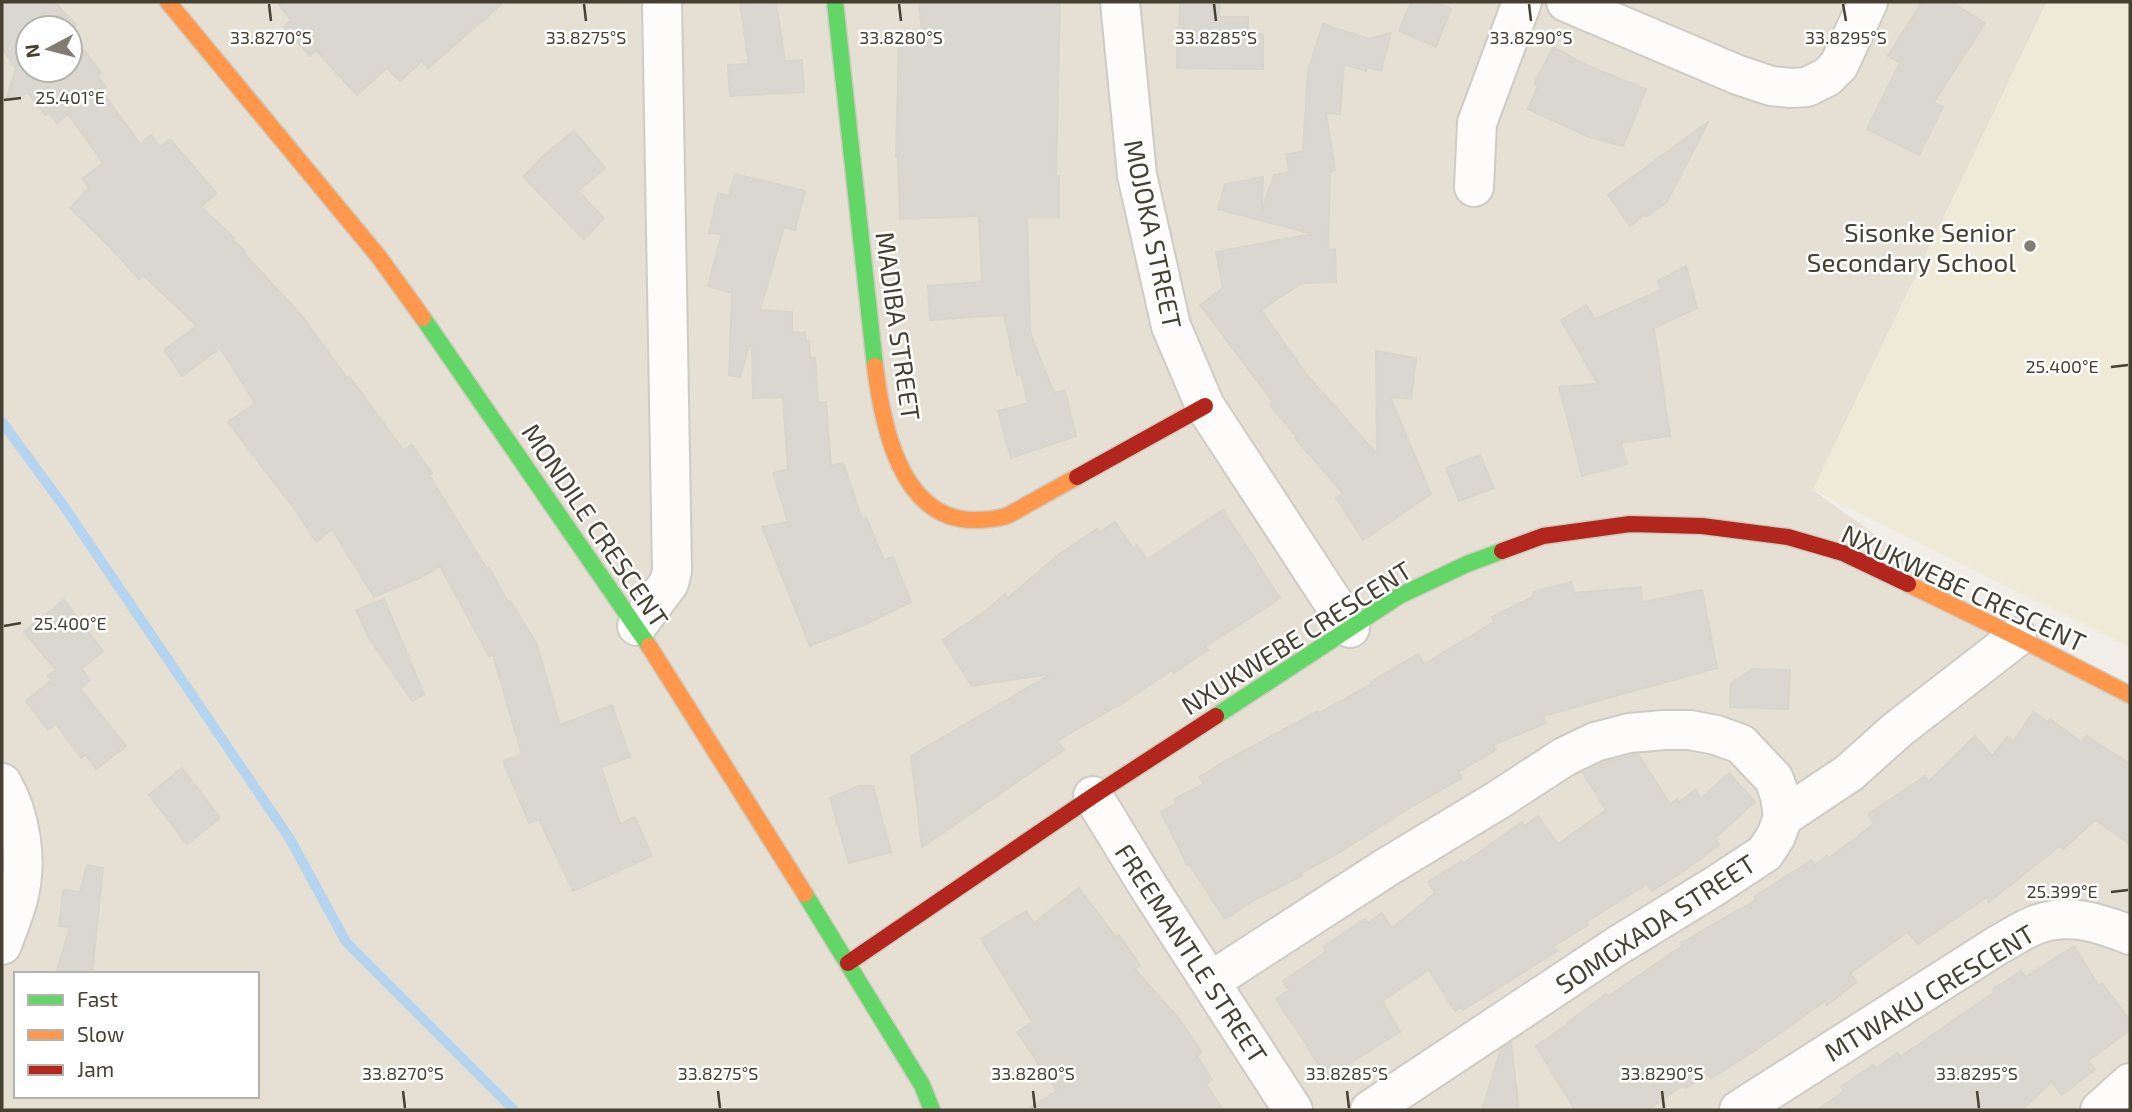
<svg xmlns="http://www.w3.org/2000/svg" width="2132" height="1112" font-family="'Exo 2',sans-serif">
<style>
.residential{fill:#e5e0d3;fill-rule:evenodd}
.education{fill:#efead8}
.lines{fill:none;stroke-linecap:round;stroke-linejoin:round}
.stream{stroke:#b4d4f0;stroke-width:10}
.building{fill:#d9d7cf;stroke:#d8d5cc;stroke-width:2}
.street-casing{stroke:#cecbc4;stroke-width:42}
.fast-casing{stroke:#cfcbbd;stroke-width:19}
.slow-casing{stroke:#cfcbbd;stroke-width:19}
.jam-casing{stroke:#cfcbbd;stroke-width:19}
.street{stroke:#fdfcfb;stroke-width:38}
.fast{stroke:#63d668;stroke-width:16}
.slow{stroke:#ff974d;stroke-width:16}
.jam{stroke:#b3261e;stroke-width:16}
.ticks{fill:none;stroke:#464033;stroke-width:2.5}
.poi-dot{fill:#827d72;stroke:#fff;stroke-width:2.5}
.labels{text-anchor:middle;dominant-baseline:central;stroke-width:5;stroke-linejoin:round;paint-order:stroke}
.poi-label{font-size:26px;fill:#464033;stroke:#fff;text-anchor:end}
.street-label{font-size:26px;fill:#464033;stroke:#fff}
.ticks-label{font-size:18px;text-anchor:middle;fill:#464033;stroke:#fff;stroke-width:5;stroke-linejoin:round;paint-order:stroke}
</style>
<rect width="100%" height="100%" fill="#f0eee6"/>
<!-- residential -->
<path class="residential" d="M 2,2 L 2047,2 L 1813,490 L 2017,637 L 2130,695 L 2130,1110 L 2,1110 ZM 28,28 L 70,28 L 70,70 L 28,70 ZM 16,974 L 257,974 L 257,1096 L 16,1096 Z"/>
<!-- education -->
<path class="education" d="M 2047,2 L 2130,2 L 2130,647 L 1813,490 Z"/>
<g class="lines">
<!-- stream -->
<path class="stream" d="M 2,422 L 63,505 L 290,839 L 346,942 L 514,1110"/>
</g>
<!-- building -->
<g class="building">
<path d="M 2,2 L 55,2 L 76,25 L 70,30 L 70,28 L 28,28 L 28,70 L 70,70 L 70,31 L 101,73 L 97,75 L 106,87 L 102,91 L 140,144 L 151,135 L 160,147 L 170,139 L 216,193 L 201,207 L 234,238 L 233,240 L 245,251 L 243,252 L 301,315 L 347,378 L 349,376 L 403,450 L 412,445 L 432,473 L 429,475 L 487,569 L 489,568 L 508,602 L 510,601 L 537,644 L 560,725 L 612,705 L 630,757 L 601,767 L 620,824 L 635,817 L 652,856 L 573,891 L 539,819 L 529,823 L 503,761 L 522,755 L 493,655 L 489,656 L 440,566 L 422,577 L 374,597 L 332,529 L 316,542 L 296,511 L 228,422 L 255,403 L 220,348 L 182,376 L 164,350 L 197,326 L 143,275 L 139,279 L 109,246 L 70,208 L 89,188 L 82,179 L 103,163 L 68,114 L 57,123 L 49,112 L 45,115 L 28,93 L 6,100 L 16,69 L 2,48 Z"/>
<path d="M 277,2 L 504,2 L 428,68 L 422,61 L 400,81 L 387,68 L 357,95 L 316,50 L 310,56 L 284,27 L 291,20 Z"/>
<path d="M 757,2 L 776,2 L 785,61 L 802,60 L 804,92 L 730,96 L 728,65 L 749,64 L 740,4 Z"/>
<path d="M 919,2 L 1060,2 L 1056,176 L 1059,176 L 1059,217 L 1027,217 L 1030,332 L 1054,393 L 1065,390 L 1076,436 L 1011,458 L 998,411 L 1028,403 L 1021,374 L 1017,375 L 1004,315 L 930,320 L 928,286 L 982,282 L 979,216 L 900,219 L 898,157 L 896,157 L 899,41 L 923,42 Z"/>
<path d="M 1180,2 L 1220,2 L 1219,17 L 1248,17 L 1248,34 L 1263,34 L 1263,69 L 1177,68 L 1177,28 L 1179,28 Z"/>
<path d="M 1411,2 L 1434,2 L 1451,9 L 1436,47 L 1399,31 Z"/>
<path d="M 1922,2 L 1951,2 L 1985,23 L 1934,102 L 1943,107 L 1919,155 L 1867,129 L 1900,63 L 1888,56 Z"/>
<path d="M 1323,24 L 1369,39 L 1391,33 L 1381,71 L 1367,67 L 1366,71 L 1344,64 L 1340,114 L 1326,113 L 1335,170 L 1330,172 L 1328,250 L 1335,249 L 1336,282 L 1302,283 L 1261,310 L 1306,374 L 1377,454 L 1376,351 L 1416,358 L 1411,399 L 1390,397 L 1431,494 L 1363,540 L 1336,498 L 1343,493 L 1295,438 L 1297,437 L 1270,405 L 1273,402 L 1200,305 L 1223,288 L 1216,252 L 1312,234 L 1218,209 L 1225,184 L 1263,177 L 1262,210 L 1274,175 L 1289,172 L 1286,154 L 1303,152 L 1308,71 Z"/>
<path d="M 1553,47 L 1588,66 L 1646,89 L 1623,146 L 1589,137 L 1528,109 L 1538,86 L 1534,84 Z"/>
<path d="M 1709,121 L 1666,203 L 1646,217 L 1644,215 L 1630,226 L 1608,195 Z"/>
<path d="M 574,131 L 605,168 L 578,191 L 604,218 L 584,239 L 523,177 L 544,155 Z"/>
<path d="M 735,174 L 805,191 L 795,230 L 784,227 L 760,310 L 792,312 L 792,333 L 805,332 L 806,341 L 809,341 L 810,358 L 815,358 L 818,403 L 826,402 L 831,466 L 843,463 L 862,519 L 866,517 L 884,560 L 893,557 L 911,602 L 866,624 L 810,646 L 762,527 L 788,522 L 773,473 L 788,469 L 783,397 L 753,398 L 752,346 L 749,346 L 740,377 L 729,375 L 732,293 L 708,286 L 722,234 L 709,233 L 718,193 L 729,196 Z"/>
<path d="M 1686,266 L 1697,308 L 1654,328 L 1670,436 L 1621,443 L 1627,464 L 1582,476 L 1559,387 L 1598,384 L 1561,320 L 1586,305 L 1595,319 L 1661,290 L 1658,281 Z"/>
<path d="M 1480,455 L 1494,488 L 1459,501 L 1446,468 Z"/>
<path d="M 1223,510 L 1280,598 L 1205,647 L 1208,650 L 1174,673 L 1172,670 L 1124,702 L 1057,741 L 1064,750 L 922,847 L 911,756 L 1051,674 L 972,686 L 942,640 L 987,610 L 1005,594 L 1008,598 L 1058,555 L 1097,529 L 1099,533 L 1115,522 L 1133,548 L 1137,545 L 1147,560 Z"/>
<path d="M 1571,582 L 1574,593 L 1641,587 L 1642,602 L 1702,590 L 1717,668 L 1543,716 L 1546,723 L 1493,745 L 1496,750 L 1458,772 L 1462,778 L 1406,810 L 1342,851 L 1301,873 L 1303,875 L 1256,899 L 1225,919 L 1189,864 L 1187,865 L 1161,812 L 1176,804 L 1174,799 L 1204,784 L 1199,777 L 1222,763 L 1318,711 L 1319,713 L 1372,684 L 1371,682 L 1418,654 L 1424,664 L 1494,622 L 1492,617 L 1534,596 L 1533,592 Z"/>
<path d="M 384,599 L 424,694 L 412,701 L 369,638 L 356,610 Z"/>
<path d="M 64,600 L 103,651 L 81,669 L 90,680 L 80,689 L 126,746 L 96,769 L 86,755 L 81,758 L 56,724 L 48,730 L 26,701 L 52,680 L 48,676 L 56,670 L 24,632 Z"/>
<path d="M 1753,669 L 1790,670 L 1788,709 L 1730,707 L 1731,683 Z"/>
<path d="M 2033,712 L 2048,722 L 2050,719 L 2081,742 L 2087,736 L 2130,764 L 2130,844 L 2095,820 L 2063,849 L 2060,846 L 1989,902 L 1987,897 L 1918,944 L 1908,932 L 1850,973 L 1857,982 L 1827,1005 L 1825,1001 L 1753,1052 L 1711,1078 L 1707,1074 L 1686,1088 L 1684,1085 L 1647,1110 L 1575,1110 L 1536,1046 L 1568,1024 L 1567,1023 L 1606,994 L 1609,996 L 1683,945 L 1681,943 L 1756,900 L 1754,897 L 1811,860 L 1815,865 L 1827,856 L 1829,858 L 1874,824 L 1868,814 L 1925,776 L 1928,782 L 1975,736 L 1992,756 L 2007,737 L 2013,742 Z"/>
<path d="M 1638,754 L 1670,804 L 1677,799 L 1679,802 L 1695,790 L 1701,799 L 1729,773 L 1755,802 L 1715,838 L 1719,845 L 1688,868 L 1652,891 L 1647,884 L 1586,922 L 1588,925 L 1552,947 L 1557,951 L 1463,1010 L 1461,1007 L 1455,1011 L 1429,970 L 1382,1001 L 1400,1032 L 1347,1065 L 1329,1079 L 1308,1049 L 1309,1048 L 1276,999 L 1289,990 L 1283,981 L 1326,952 L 1323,947 L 1365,919 L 1368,923 L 1382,913 L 1392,928 L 1435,893 L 1428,882 L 1461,861 L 1462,864 L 1522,822 L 1525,826 L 1538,816 L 1558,844 L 1606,810 L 1583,773 L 1603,763 Z"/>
<path d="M 182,768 L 220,818 L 187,844 L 149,795 Z"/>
<path d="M 859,786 L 873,786 L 891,852 L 849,863 L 830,798 Z"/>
<path d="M 87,865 L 103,868 L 92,974 L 56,974 L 70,927 L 59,926 L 63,890 L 80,892 Z"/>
<path d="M 1079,888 L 1116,937 L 1119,935 L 1140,965 L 1135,969 L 1179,1019 L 1202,1052 L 1197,1056 L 1212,1080 L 1206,1084 L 1223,1110 L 1026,1110 L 1057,1091 L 1017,1032 L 1032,1022 L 981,939 L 1026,911 L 1034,923 Z"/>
<path d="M 2074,946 L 2099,986 L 2102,983 L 2130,1021 L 2130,1030 L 2088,1061 L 2095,1069 L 2062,1095 L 2052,1082 L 2021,1110 L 1817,1110 L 1844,1091 L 1841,1087 L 1873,1065 L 1876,1069 L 1897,1053 L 1900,1057 L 1995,992 L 1993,989 L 2021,971 L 2026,977 Z"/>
<path d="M 1511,1043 L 1519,1110 L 1482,1110 L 1501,1049 Z"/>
</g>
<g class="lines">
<!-- street casing -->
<g class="street-casing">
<g id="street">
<path d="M 1120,2 L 1137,175 L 1171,326 L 1205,406 L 1350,628"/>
<path d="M 1566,2 L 1738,75 L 1771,86 L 1791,88 L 1807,87 L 1827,77 L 1839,65 L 1868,2"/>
<path d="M 1474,187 L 1477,123 L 1522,2"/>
<path d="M 637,626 L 669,583 L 672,571 L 662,2"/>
<path d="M 2,783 C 21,816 28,861 18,899 C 14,915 7,930 2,945"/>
<path d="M 1093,796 L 1148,886 L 1293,1110"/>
<path d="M 1211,981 L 1387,867 L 1498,800 L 1564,757 L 1595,742 L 1629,733 L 1664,730 L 1690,730 L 1716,735 L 1741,744 L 1774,779 L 1780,796 L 1783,817"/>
<path d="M 1370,1110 L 1617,946 L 1715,886 L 1765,853 L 1776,836 L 1783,817 L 1849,773 L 1897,730 L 2017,637"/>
<path d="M 1739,1110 L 1998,945 C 2011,938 2024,929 2038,924 C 2070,913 2100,923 2130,935"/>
<path d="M 2100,1110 L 2130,1083"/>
</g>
</g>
<!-- fast casing -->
<g class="fast-casing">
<g id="fast">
<path d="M 835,2 L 875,366"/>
<path d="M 423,318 L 649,646"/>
<path d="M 1216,716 L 1399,596 L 1467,564 L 1502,551"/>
<path d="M 805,894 L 922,1085 L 932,1110"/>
</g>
</g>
<!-- slow casing -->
<g class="slow-casing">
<g id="slow">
<path d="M 168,2 L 379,257 L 423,318"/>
<path d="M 875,366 C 882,423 900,520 974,520 C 984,520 997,519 1006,516 C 1014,513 1022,507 1030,503 C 1046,494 1062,485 1077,477"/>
<path d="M 1908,584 L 2017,637 L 2130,695"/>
<path d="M 649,646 L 805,894"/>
</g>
</g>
<!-- jam casing -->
<g class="jam-casing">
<g id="jam">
<path d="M 1077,477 L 1205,406"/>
<path d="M 1502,551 L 1543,536 L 1630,524 L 1702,526 L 1788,537 L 1843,553 L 1908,584"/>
<path d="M 848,963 L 1093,796 L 1216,716"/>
</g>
</g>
<!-- street -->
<use href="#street" class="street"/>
<!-- fast -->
<use href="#fast" class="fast"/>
<!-- slow -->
<use href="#slow" class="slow"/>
<!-- jam -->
<use href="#jam" class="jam"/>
</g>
<!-- ticks -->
<path class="ticks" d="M 269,4 L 271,21M 584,4 L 586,21M 899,4 L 901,21M 1214,4 L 1216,21M 1529,4 L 1531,21M 1843,4 L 1846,21M 4,100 L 21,98M 2111,367 L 2128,365M 4,626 L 21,623M 2111,892 L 2128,890M 403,1091 L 405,1108M 718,1091 L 720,1108M 1033,1091 L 1035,1108M 1347,1091 L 1349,1108M 1662,1091 L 1664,1108M 1977,1091 L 1979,1108"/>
<!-- markers -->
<circle class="poi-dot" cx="2030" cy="246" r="7"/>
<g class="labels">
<!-- poi labels -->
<g class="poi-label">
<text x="2016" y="231">Sisonke Senior<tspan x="2016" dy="30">Secondary School</tspan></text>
</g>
<!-- street labels -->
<g class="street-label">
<text transform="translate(1154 234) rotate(78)">MOJOKA STREET</text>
<text transform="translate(899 326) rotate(82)">MADIBA STREET</text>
<text transform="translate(596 525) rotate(56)">MONDILE CRESCENT</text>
<text transform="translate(1964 587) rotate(25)">NXUKWEBE CRESCENT</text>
<text transform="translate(1296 637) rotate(-32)">NXUKWEBE CRESCENT</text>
<text transform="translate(1655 923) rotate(-33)">SOMGXADA STREET</text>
<text transform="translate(1192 953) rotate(57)">FREEMANTLE STREET</text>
<text transform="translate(1929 992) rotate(-31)">MTWAKU CRESCENT</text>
</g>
</g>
<g class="ticks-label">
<text x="271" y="44">33.8270°S</text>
<text x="586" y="44">33.8275°S</text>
<text x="901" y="44">33.8280°S</text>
<text x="1216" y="44">33.8285°S</text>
<text x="1531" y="44">33.8290°S</text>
<text x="1846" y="44">33.8295°S</text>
<text x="70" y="104">25.401°E</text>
<text x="2062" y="373">25.400°E</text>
<text x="70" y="630">25.400°E</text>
<text x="2062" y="898">25.399°E</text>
<text x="403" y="1080">33.8270°S</text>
<text x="718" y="1080">33.8275°S</text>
<text x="1033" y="1080">33.8280°S</text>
<text x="1347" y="1080">33.8285°S</text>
<text x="1662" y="1080">33.8290°S</text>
<text x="1977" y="1080">33.8295°S</text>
</g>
<!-- border -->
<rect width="2132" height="1112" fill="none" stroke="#464033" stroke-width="7"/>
<!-- legend -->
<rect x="14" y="972" width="245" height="126" fill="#ffffff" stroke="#b5b3ad" stroke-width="2"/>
<rect x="28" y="995" width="35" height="10" fill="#63d668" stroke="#b5b3ad" stroke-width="2"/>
<text x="77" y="1007" font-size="21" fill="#464033">Fast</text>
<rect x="28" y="1030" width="35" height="10" fill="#ff974d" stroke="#b5b3ad" stroke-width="2"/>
<text x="77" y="1042" font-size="21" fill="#464033">Slow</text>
<rect x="28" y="1065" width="35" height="10" fill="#b3261e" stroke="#b5b3ad" stroke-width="2"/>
<text x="77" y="1077" font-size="21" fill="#464033">Jam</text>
<!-- north arrow -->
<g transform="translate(49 49) rotate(263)"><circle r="33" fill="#ffffff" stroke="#b5b3ad" stroke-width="2"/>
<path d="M0-5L12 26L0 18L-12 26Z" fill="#827d72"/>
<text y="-10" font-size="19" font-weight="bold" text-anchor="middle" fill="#464033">N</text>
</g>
</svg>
